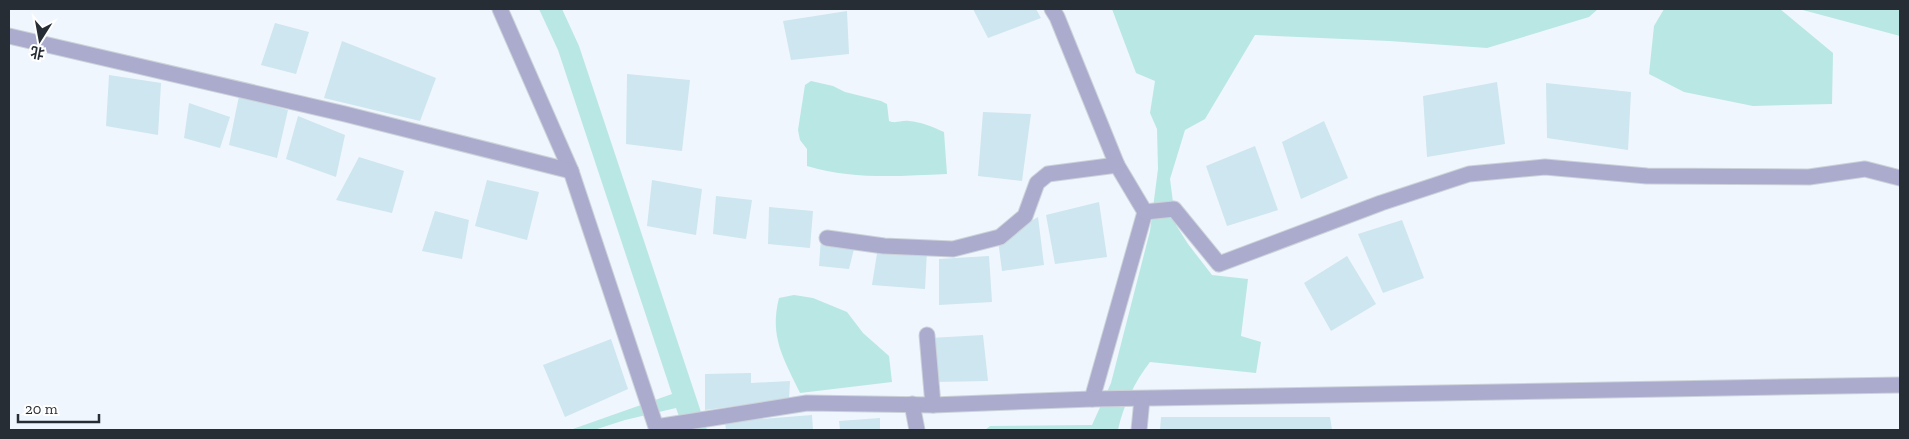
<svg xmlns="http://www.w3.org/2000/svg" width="1909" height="439" font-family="'Zilla Slab','Noto Sans SC',serif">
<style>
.water{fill:#b9e7e3}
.building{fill:#cde6ef}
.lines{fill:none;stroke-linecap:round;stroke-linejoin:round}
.street-casing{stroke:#ccd2d9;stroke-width:17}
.street{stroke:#aaabcd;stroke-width:15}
</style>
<rect width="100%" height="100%" fill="#f0f6fd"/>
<!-- water -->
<g class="water">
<path d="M 539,9 L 562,9 L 579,46 L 707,430 L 684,430 L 676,408 L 625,420 L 594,430 L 570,430 L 672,394 L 558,50 Z"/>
<path d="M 1112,9 L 1598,9 L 1589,17 L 1487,48 L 1389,41 L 1255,35 L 1205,119 L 1185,130 L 1170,179 L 1176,225 L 1188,244 L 1212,275 L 1248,279 L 1241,336 L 1261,342 L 1256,373 L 1150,362 C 1135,381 1123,406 1118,430 L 985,430 L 990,426 L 1092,425 L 1111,383 L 1150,231 L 1158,169 L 1157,129 L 1150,113 L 1155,81 L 1136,73 Z"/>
<path d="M 1664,9 L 1780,9 L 1833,53 L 1832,104 L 1753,106 L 1684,92 L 1649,74 L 1654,26 Z"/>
<path d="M 1799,9 L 1900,9 L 1900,36 Z"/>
<path d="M 811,81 L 833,86 L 845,92 L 881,101 L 887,104 L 889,121 C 896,124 901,120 909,121 C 921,122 933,127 944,132 L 947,174 C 899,176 854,180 807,166 L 807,149 L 800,140 L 798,130 L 805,85 Z"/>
<path d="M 794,295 L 813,298 L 847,312 L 863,333 L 889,356 L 892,382 L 800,393 C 784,359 769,337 779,298 Z"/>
</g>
<!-- building -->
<g class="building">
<path d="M 973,9 L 1036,9 L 1041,18 L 988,38 Z"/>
<path d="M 847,11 L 849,54 L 791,60 L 783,21 Z"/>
<path d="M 275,23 L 309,32 L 296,74 L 261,65 Z"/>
<path d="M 342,41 L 436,78 L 420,121 L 324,98 Z"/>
<path d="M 627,74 L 690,80 L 682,151 L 626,144 Z"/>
<path d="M 109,75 L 161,83 L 158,135 L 106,126 Z"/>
<path d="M 1497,82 L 1505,144 L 1427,157 L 1423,96 Z"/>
<path d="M 1546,83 L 1631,92 L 1628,150 L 1547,138 Z"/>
<path d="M 239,96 L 288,110 L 277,158 L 229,145 Z"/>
<path d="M 189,103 L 230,117 L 220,148 L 184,138 Z"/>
<path d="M 983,112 L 1031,114 L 1022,181 L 978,176 Z"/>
<path d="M 298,116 L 345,135 L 336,177 L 286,159 Z"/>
<path d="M 1324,121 L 1348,178 L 1301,199 L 1282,142 Z"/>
<path d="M 1255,146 L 1278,210 L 1227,226 L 1206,166 Z"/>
<path d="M 359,157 L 404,171 L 392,213 L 336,200 Z"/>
<path d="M 487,180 L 539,192 L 527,240 L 475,226 Z"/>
<path d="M 652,180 L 702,189 L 696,235 L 647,226 Z"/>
<path d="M 716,196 L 752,200 L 746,239 L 713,234 Z"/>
<path d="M 1099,202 L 1107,257 L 1055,264 L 1046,215 Z"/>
<path d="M 769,207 L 813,211 L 810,248 L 768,244 Z"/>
<path d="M 435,211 L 469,220 L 462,259 L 422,251 Z"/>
<path d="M 1038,217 L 1044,265 L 1002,271 L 998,240 Z"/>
<path d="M 1402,220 L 1424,278 L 1383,293 L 1358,234 Z"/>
<path d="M 821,239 L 855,245 L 849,269 L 819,266 Z"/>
<path d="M 878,247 L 927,250 L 925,289 L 872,285 Z"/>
<path d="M 989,256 L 992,302 L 939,305 L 939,259 Z"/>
<path d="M 1347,256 L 1376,304 L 1331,331 L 1304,283 Z"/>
<path d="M 983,335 L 988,381 L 934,382 L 930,338 Z"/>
<path d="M 611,339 L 628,389 L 565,417 L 543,365 Z"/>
<path d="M 751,373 L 751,383 L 790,381 L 789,399 L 705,410 L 705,374 Z"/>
<path d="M 812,415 L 813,430 L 726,430 L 725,422 Z"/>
<path d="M 1161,417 L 1330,417 L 1332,430 L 1160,430 Z"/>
<path d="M 880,418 L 880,430 L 840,430 L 839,421 Z"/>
</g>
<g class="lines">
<!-- street casing -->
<g class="street-casing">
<g id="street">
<path d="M 500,9 L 571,171 L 656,427 L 807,403 L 933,405 L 1092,399 L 1145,212 L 1117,165 L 1057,17 L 1052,9"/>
<path d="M 9,36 L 345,114 L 571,171"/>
<path d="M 1145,212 L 1174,209 L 1219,264 L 1381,203 L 1469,174 L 1545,167 L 1647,176 L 1809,177 L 1865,169 L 1900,178"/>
<path d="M 827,238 L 884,246 L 953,249 L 1000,237 L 1025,216 L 1037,183 L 1048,174 L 1117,165"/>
<path d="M 927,335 L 933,405"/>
<path d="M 1092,399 L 1900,385"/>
<path d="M 912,404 L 917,430"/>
<path d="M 1139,430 L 1142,399"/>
</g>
</g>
<!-- street -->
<use href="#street" class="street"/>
</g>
<!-- border -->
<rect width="1909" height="439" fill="none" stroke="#272d34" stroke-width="20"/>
<!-- north arrow -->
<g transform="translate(40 40) rotate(191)" stroke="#ffffff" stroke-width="4" paint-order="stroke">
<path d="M0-4L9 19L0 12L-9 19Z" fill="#272d34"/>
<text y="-8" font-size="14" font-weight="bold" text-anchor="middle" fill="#272d34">北</text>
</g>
<!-- scale -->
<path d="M18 414v8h81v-8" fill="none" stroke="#272d34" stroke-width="2.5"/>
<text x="25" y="414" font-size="15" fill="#272d34" stroke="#ffffff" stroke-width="4" paint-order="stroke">20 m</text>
</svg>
